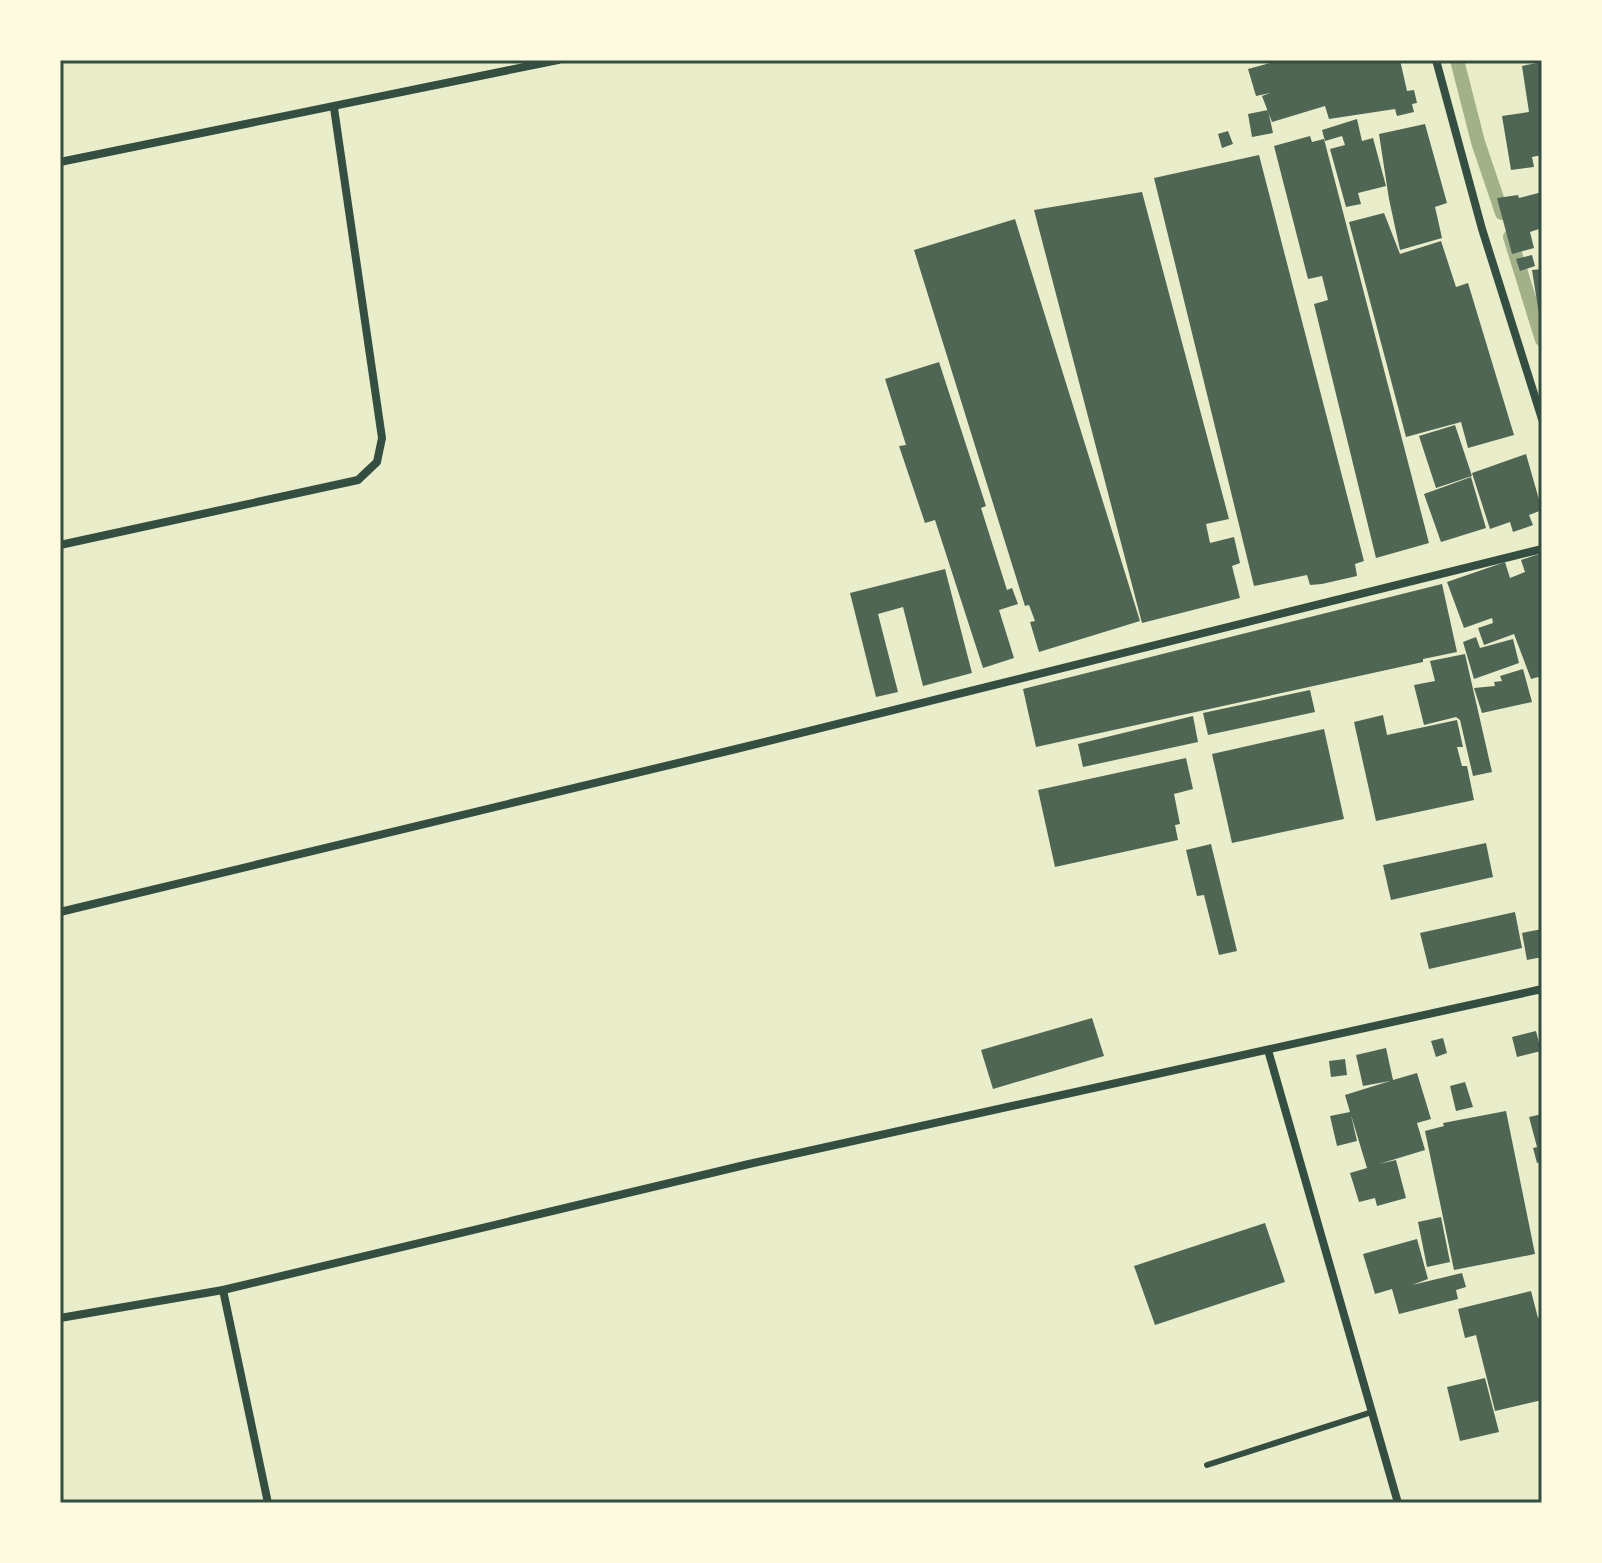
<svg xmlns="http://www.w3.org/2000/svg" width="1602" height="1563" font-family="Figtree,sans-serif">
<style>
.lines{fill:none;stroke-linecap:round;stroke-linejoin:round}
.stream{stroke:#a3b18a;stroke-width:14}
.building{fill:#4f6655}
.service{stroke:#344e41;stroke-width:6}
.minor{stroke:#344e41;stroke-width:8}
.neatline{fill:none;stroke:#344e41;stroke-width:3}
</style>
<rect width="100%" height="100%" fill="#e9edc9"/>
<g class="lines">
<!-- stream -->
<g class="stream">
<path d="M 1457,60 L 1478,142 L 1502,213"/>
<path d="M 1510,237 L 1542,340"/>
</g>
</g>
<!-- building -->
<g class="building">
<path d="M 1281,60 L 1400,60 L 1407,91 L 1414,90 L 1417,103 L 1412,104 L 1414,112 L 1397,116 L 1395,109 L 1329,119 L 1325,106 L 1272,122 L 1262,96 L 1270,93 L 1256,96 L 1248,69 Z"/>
<path d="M 1542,62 L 1542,155 L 1532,157 L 1534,167 L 1511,170 L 1502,116 L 1529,112 L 1522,66 Z"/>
<path d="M 1268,110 L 1273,133 L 1252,137 L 1248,114 Z"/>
<path d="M 1357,119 L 1362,141 L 1373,138 L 1386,186 L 1358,193 L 1361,204 L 1346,207 L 1330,149 L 1345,145 L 1342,136 L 1325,141 L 1322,130 Z"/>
<path d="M 1425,124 L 1447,203 L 1435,207 L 1442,238 L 1400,250 L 1389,199 L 1379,134 Z"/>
<path d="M 1228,131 L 1233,144 L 1222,148 L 1218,134 Z"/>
<path d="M 1310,136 L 1312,142 L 1324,139 L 1429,543 L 1376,558 L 1314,304 L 1328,300 L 1322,276 L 1308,279 L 1274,146 Z"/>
<path d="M 1259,155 L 1364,561 L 1355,564 L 1357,576 L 1322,584 L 1310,585 L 1307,575 L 1254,586 L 1154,178 Z"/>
<path d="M 1142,192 L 1229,519 L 1206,524 L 1210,543 L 1234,537 L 1240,563 L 1232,566 L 1240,598 L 1142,623 L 1034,210 Z"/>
<path d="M 1542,192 L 1542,228 L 1530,232 L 1534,248 L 1512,254 L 1497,198 L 1518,195 L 1519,198 Z"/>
<path d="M 1384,213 L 1400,254 L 1441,241 L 1456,287 L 1468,283 L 1514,435 L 1468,448 L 1461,422 L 1406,437 L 1349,222 Z"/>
<path d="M 1015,219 L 1140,621 L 1039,652 L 1030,622 L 1035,621 L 1029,605 L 1025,606 L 914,250 Z"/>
<path d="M 1532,255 L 1535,266 L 1520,271 L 1516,259 Z"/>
<path d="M 1542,269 L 1542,315 L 1539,315 L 1532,270 Z"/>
<path d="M 939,362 L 986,506 L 981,508 L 1007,590 L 1012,588 L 1018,604 L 999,610 L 1014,658 L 983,668 L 935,520 L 925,523 L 899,446 L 906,445 L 885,379 Z"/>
<path d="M 1455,425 L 1472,476 L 1436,488 L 1419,436 Z"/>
<path d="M 1526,454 L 1542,510 L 1529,515 L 1533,525 L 1513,532 L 1510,522 L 1490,529 L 1472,473 Z"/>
<path d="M 1471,477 L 1486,528 L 1441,542 L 1424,494 Z"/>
<path d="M 1542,553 L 1542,676 L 1531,679 L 1514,634 L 1484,645 L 1478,628 L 1493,623 L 1492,618 L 1464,628 L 1447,582 L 1505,562 L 1510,578 L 1525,572 L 1521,560 Z"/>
<path d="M 945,569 L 972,673 L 923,686 L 903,607 L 878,614 L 898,692 L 876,697 L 850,593 Z"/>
<path d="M 1442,584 L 1457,652 L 1423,659 L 1423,662 L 1036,747 L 1023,689 Z"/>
<path d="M 1476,637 L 1480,648 L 1513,639 L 1519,663 L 1474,679 L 1463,642 Z"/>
<path d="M 1465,654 L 1492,772 L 1473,776 L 1460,720 L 1456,717 L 1424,725 L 1414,685 L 1435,681 L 1430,661 Z"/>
<path d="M 1523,669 L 1532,702 L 1482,713 L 1474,688 L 1495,686 L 1494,682 L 1502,681 L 1500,676 Z"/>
<path d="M 1310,690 L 1315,712 L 1208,735 L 1203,713 Z"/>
<path d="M 1383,715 L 1387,735 L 1457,720 L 1463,747 L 1457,747 L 1462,766 L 1467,766 L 1474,800 L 1376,821 L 1354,722 Z"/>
<path d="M 1193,716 L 1198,742 L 1083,767 L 1078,744 Z"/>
<path d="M 1324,729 L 1344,819 L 1232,843 L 1212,754 Z"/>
<path d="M 1186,758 L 1193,789 L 1174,794 L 1180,824 L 1175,825 L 1178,840 L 1055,867 L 1038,790 Z"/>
<path d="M 1486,843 L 1493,877 L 1391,900 L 1383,865 Z"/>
<path d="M 1211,844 L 1237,951 L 1219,955 L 1204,895 L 1197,896 L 1186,850 Z"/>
<path d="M 1515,912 L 1522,948 L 1429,969 L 1420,933 Z"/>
<path d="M 1542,929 L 1542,957 L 1527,960 L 1522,933 Z"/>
<path d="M 1092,1018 L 1104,1056 L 993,1089 L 981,1050 Z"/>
<path d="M 1536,1031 L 1541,1051 L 1517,1057 L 1512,1037 Z"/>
<path d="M 1443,1038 L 1447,1053 L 1436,1057 L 1431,1041 Z"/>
<path d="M 1386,1048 L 1393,1080 L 1417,1073 L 1431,1119 L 1417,1123 L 1425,1150 L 1379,1164 L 1396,1160 L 1406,1198 L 1377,1206 L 1375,1198 L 1359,1202 L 1350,1173 L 1367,1168 L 1351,1115 L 1357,1141 L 1337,1146 L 1330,1116 L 1350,1112 L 1345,1095 L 1390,1081 L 1363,1086 L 1356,1055 Z"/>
<path d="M 1345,1059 L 1347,1075 L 1331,1077 L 1329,1061 Z"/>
<path d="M 1465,1082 L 1473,1107 L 1456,1111 L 1450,1086 Z"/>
<path d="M 1506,1111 L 1535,1254 L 1454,1270 L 1425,1131 L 1444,1126 L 1443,1123 Z"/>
<path d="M 1542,1114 L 1542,1162 L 1537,1163 L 1533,1148 L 1537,1147 L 1529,1117 Z"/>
<path d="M 1441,1217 L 1450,1262 L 1427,1267 L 1418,1222 Z"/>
<path d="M 1265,1223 L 1285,1282 L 1155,1325 L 1134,1266 Z"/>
<path d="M 1417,1239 L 1428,1279 L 1412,1285 L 1462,1273 L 1466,1287 L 1456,1290 L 1458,1299 L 1399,1314 L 1392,1289 L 1375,1294 L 1363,1254 Z"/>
<path d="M 1531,1291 L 1538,1318 L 1542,1316 L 1542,1400 L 1495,1411 L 1476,1335 L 1465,1338 L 1458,1309 Z"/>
<path d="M 1485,1378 L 1499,1432 L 1460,1441 L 1447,1387 Z"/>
</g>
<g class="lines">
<!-- service -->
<path class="service" d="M 1207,1465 L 1372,1412"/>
<!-- minor -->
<g class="minor">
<path d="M 1436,60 L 1482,229 L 1542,419"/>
<path d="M 60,162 L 558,60"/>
<path d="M 60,545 L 358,480 L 377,462 L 382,438 L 334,108"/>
<path d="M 60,912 L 736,749 L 1542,549"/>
<path d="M 1268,1050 L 1398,1503"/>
<path d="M 223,1290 L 268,1503"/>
<path d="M 60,1318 L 223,1290 L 749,1164 L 1542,989"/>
</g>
</g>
<!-- border -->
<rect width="1602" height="1563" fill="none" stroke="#fefae0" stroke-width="124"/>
<rect x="62" y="62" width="1478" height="1439" class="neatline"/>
</svg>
